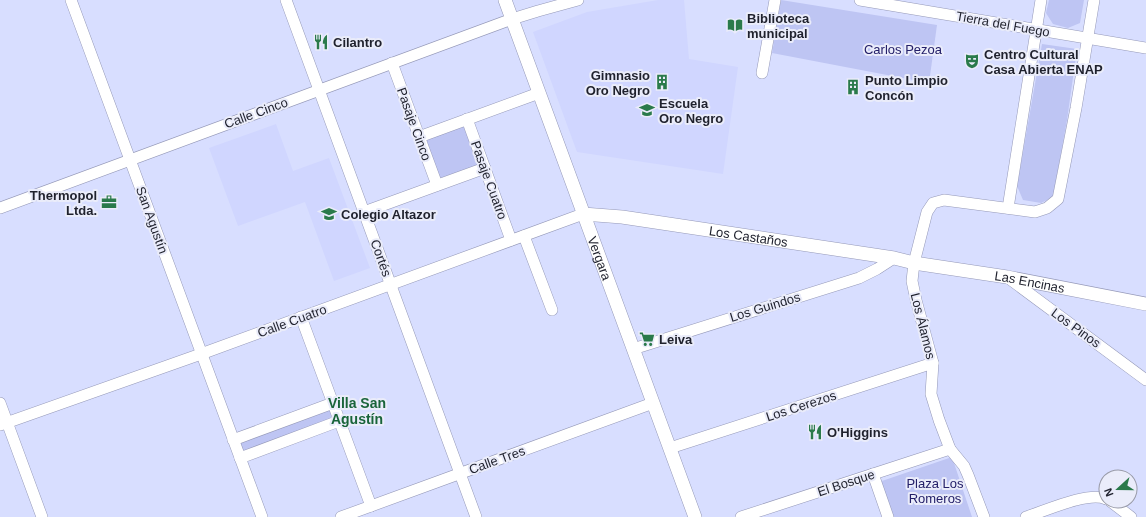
<svg xmlns="http://www.w3.org/2000/svg" width="1146" height="517" font-family="Arial,sans-serif">
<style>
.built{fill:#d0d6ff}
.green{fill:#bec5f3}
.lines{fill:none;stroke-linecap:round;stroke-linejoin:round}
.minor-casing{stroke:#9599b8;stroke-width:12}
.tertiary-casing{stroke:#9599b8;stroke-width:14}
.minor{stroke:#fff;stroke-width:11}
.tertiary{stroke:#fff;stroke-width:13}
.labels{text-anchor:middle;dominant-baseline:central;stroke-width:4;stroke-linejoin:round;paint-order:stroke}
.poi-label{font-size:13px;font-weight:bold;fill:#1f212d;stroke:#eaecfa;text-anchor:start}
.street-label{font-size:13px;fill:#1f212d;stroke:#eaecfa}
.park-label{font-size:13px;fill:#242069;stroke:#eaecfa}
.neighbourhood-label{font-size:14px;font-weight:bold;fill:#19643a;stroke:#eaecfa}
</style>
<rect width="100%" height="100%" fill="#d8deff"/>
<!-- built -->
<g class="built">
<path d="M 658,0 L 684,0 L 689,59 L 738,67 L 723,174 L 577,152 L 533,32 L 587,12 Z"/>
<path d="M 276,124 L 293,171 L 329,158 L 370,268 L 334,281 L 305,202 L 238,226 L 209,148 Z"/>
</g>
<!-- green -->
<g class="green">
<path d="M 781,0 L 937,25 L 929,83 L 772,53 Z"/>
<path d="M 1049,0 L 1084,0 L 1080,23 L 1068,28 L 1053,24 L 1046,13 Z"/>
<path d="M 1042,44 L 1077,49 L 1067,120 L 1053,197 L 1041,203 L 1023,200 L 1017,186 Z"/>
<path d="M 464,125 L 479,165 L 440,178 L 426,139 Z"/>
<path d="M 330,407 L 335,419 L 244,453 L 239,440 Z"/>
<path d="M 952,457 L 972,517 L 892,517 L 879,482 Z"/>
</g>
<g class="lines">
<!-- minor casing -->
<g class="minor-casing">
<g id="minor">
<path d="M 71,0 L 262,517"/>
<path d="M 286,0 L 476,517"/>
<path d="M 860,0 L 1146,48"/>
<path d="M 392,63 L 437,185"/>
<path d="M 762,73 L 775,0"/>
<path d="M 467,119 L 511,240"/>
<path d="M 419,137 L 539,93"/>
<path d="M 0,208 L 512,19 L 538,11 L 578,0"/>
<path d="M 1008,208 L 1041,0"/>
<path d="M 364,212 L 485,168"/>
<path d="M 524,236 L 552,310"/>
<path d="M 1007,277 L 1146,380"/>
<path d="M 301,317 L 371,506"/>
<path d="M 633,349 L 859,278 L 877,269 L 894,258"/>
<path d="M 0,403 L 42,517"/>
<path d="M 0,425 L 201,354 L 583,214"/>
<path d="M 233,440 L 333,403"/>
<path d="M 670,448 L 933,363"/>
<path d="M 240,458 L 339,421"/>
<path d="M 873,474 L 888,517"/>
<path d="M 1110,501 L 1131,517"/>
<path d="M 341,517 L 653,403"/>
<path d="M 741,517 L 950,449"/>
<path d="M 984,517 L 968,475 L 964,466 L 950,449 L 939,420 L 931,394 L 933,363 L 916,300 L 912,281 L 914,263 L 927,212 L 933,203 L 944,200 L 1035,212 L 1047,208 L 1058,199 L 1076,108 L 1094,0"/>
<path d="M 1026,517 C 1045,511 1088,491 1106,499"/>
</g>
</g>
<!-- tertiary casing -->
<g class="tertiary-casing">
<g id="tertiary">
<path id="s1" d="M 505,0 L 695,517"/>
<path id="s2" d="M 583,214 L 622,217 L 894,258 L 914,263 L 1007,277 L 1146,304"/>
</g>
</g>
<!-- minor -->
<use href="#minor" class="minor"/>
<!-- tertiary -->
<use href="#tertiary" class="tertiary"/>
</g>
<!-- icons -->
<defs>
<g id="library-bare" transform="scale(1.2)"><path d="M-6-4Q-3-5.5-.7-3.5V5Q-3 3-6 4ZM6-4Q3-5.5 .7-3.5V5Q3 3 6 4Z" fill="#2a7a4b" stroke="#eaecfa" stroke-width="2.5" paint-order="stroke"/></g>
<g id="restaurant-bare" transform="scale(1.2)"><path d="M-5-6h1v4h1v-4h1v4h1v-4h1v5L-1.5 .5V6h-2V.5L-5-1ZM5-6V6H3V1.5H1.5Q1.5-4 5-6Z" fill="#2a7a4b" stroke="#eaecfa" stroke-width="2.5" paint-order="stroke"/></g>
<g id="theatre-bare" transform="scale(1.2)"><path d="M-5-5.5Q0-4 5-5.5V0Q5 5 0 6Q-5 5-5 0ZM-3.3-2.5H-1v1.5H-3.3ZM1-2.5H3.3v1.5H1ZM-2.8 1Q0 5.5 2.8 1Z" fill="#2a7a4b" stroke="#eaecfa" stroke-width="2.5" paint-order="stroke"/></g>
<g id="building-bare" transform="scale(1.2)"><path d="M-4-6H4V6H1V3H-1V6H-4ZM-2.5-4.3h1.7v1.8h-1.7ZM.8-4.3h1.7v1.8H.8ZM-2.5-1h1.7V.8h-1.7ZM.8-1h1.7V.8H.8Z" fill="#2a7a4b" stroke="#eaecfa" stroke-width="2.5" paint-order="stroke"/></g>
<g id="school-bare" transform="scale(1.2)"><path d="M0-5L7-2L0 1L-7-2ZM-4 1L0 2.5L4 1V4Q0 6-4 4Z" fill="#2a7a4b" stroke="#eaecfa" stroke-width="2.5" paint-order="stroke"/></g>
<g id="office-bare" transform="scale(1.2)"><path d="M-6-3h4V-5.5h4V-3h4V5H-6ZM-1-4.5V-3h2v-1.5ZM-6 0V1H6V0Z" fill="#2a7a4b" stroke="#eaecfa" stroke-width="2.5" paint-order="stroke"/></g>
<g id="supermarket-bare" transform="scale(1.2)"><path d="M-6-5.5h2.5l.6 2H6L4.5 2H-2.5L-4.4-4H-6ZM-1.5 3.2a1.3 1.3 0 1 0 .1 0ZM3 3.2a1.3 1.3 0 1 0 .1 0Z" fill="#2a7a4b" stroke="#eaecfa" stroke-width="2.5" paint-order="stroke"/></g>
</defs>
<g fill-rule="evenodd">
<use href="#library-bare" x="735" y="25"/>
<use href="#restaurant-bare" x="321" y="42"/>
<use href="#theatre-bare" x="972" y="61"/>
<use href="#building-bare" x="662" y="82"/>
<use href="#building-bare" x="853" y="87"/>
<use href="#school-bare" x="647" y="110"/>
<use href="#office-bare" x="109" y="202"/>
<use href="#school-bare" x="329" y="214"/>
<use href="#supermarket-bare" x="647" y="339"/>
<use href="#restaurant-bare" x="815" y="432"/>
</g>
<g class="labels">
<!-- poi labels -->
<g class="poi-label">
<text x="747" y="18">Biblioteca<tspan x="747" dy="15">municipal</tspan></text>
<text x="333" y="42">Cilantro</text>
<text x="984" y="54">Centro Cultural<tspan x="984" dy="15">Casa Abierta ENAP</tspan></text>
<text x="650" y="75" text-anchor="end">Gimnasio<tspan x="650" dy="15">Oro Negro</tspan></text>
<text x="865" y="80">Punto Limpio<tspan x="865" dy="15">Concón</tspan></text>
<text x="659" y="103">Escuela<tspan x="659" dy="15">Oro Negro</tspan></text>
<text x="97" y="195" text-anchor="end">Thermopol<tspan x="97" dy="15">Ltda.</tspan></text>
<text x="341" y="214">Colegio Altazor</text>
<text x="659" y="339">Leiva</text>
<text x="827" y="432">O'Higgins</text>
</g>
<!-- street labels -->
<g class="street-label">
<text transform="translate(1003 24) rotate(10)">Tierra del Fuego</text>
<text transform="translate(256 113) rotate(-20)">Calle Cinco</text>
<text transform="translate(414 124) rotate(70)">Pasaje Cinco</text>
<text transform="translate(489 180) rotate(70)">Pasaje Cuatro</text>
<text transform="translate(152 220) rotate(70)">San Agustín</text>
<text stroke="none"><textPath href="#s2" startOffset="167">Los Castaños</textPath></text>
<text transform="translate(381 258) rotate(70)">Cortés</text>
<text stroke="none"><textPath href="#s1" startOffset="275">Vergara</textPath></text>
<text stroke="none"><textPath href="#s2" startOffset="452">Las Encinas</textPath></text>
<text transform="translate(765 307) rotate(-17)">Los Guindos</text>
<text transform="translate(292 321) rotate(-20)">Calle Cuatro</text>
<text transform="translate(923 326) rotate(76)">Los Álamos</text>
<text transform="translate(1076 328) rotate(36)">Los Pinos</text>
<text transform="translate(801 406) rotate(-18)">Los Cerezos</text>
<text transform="translate(497 460) rotate(-20)">Calle Tres</text>
<text transform="translate(846 483) rotate(-18)">El Bosque</text>
</g>
<!-- park labels -->
<g class="park-label">
<text x="903" y="49">Carlos Pezoa</text>
<text x="935" y="483">Plaza Los<tspan x="935" dy="15">Romeros</tspan></text>
</g>
<!-- neighbourhood labels -->
<g class="neighbourhood-label">
<text x="357" y="403">Villa San<tspan x="357" dy="16">Agustín</tspan></text>
</g>
</g>
<!-- north arrow -->
<g transform="translate(1118 489) rotate(249)"><circle r="19" fill="#eaecfa" stroke="#999ba8"/>
<path d="M0-3L7 15L0 10L-7 15Z" fill="#2a7a4b"/>
<text y="-6" font-size="11" font-weight="bold" text-anchor="middle" fill="#1f212d">N</text>
</g>
</svg>
